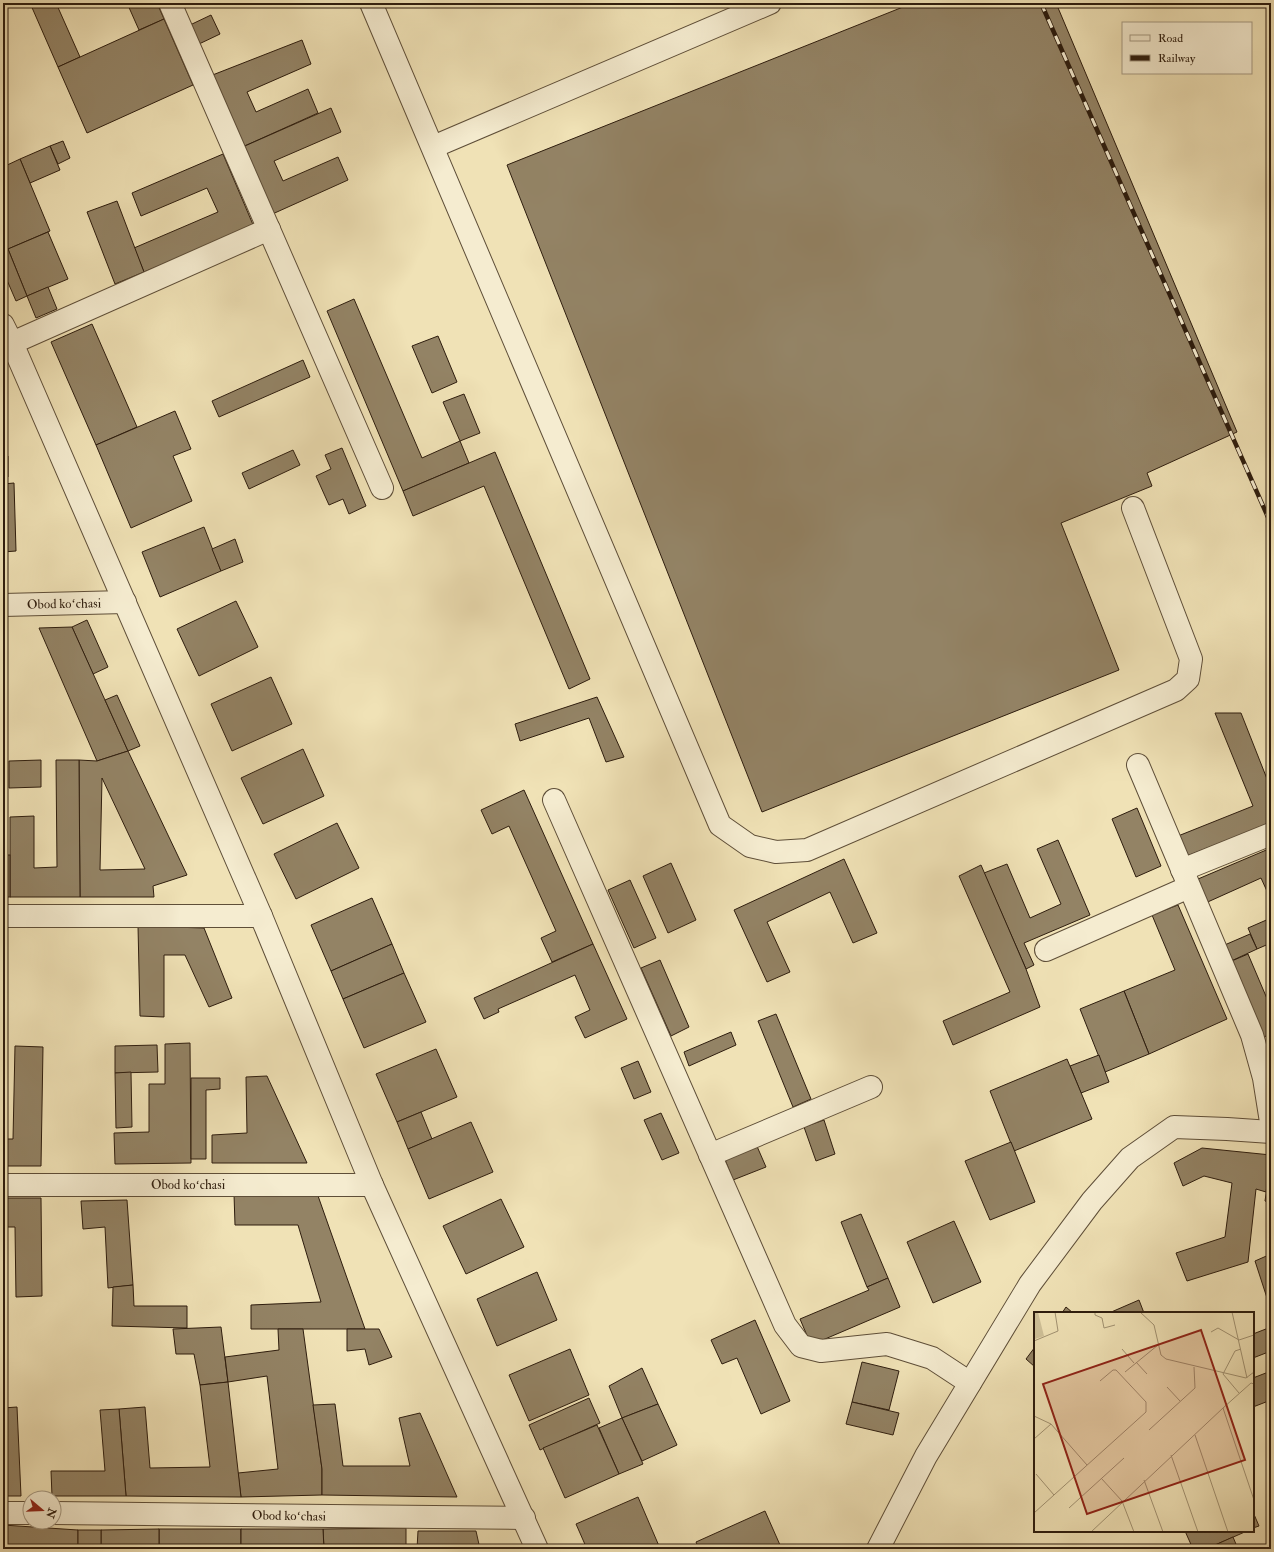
<svg xmlns="http://www.w3.org/2000/svg" width="1274" height="1552" font-family="'IM FELL Double Pica',serif">
<style>
.building{fill:#938365;stroke:#2e1d0e;fill-rule:evenodd}
.lines{fill:none;stroke-linecap:round;stroke-linejoin:round}
.minor-casing{stroke:#5e4e38;stroke-width:24}
.minor{stroke:#f5ecd0;stroke-width:22}
.rail-casing{stroke:#2e1d0e;stroke-width:4.5}
.rail{stroke:#f5ecd0;stroke-width:3;stroke-dasharray:9;stroke-linecap:butt}
.labels{text-anchor:middle;dominant-baseline:central;stroke-width:3.5;stroke-linejoin:round;paint-order:stroke}
.street-label{font-size:13px;fill:#2e1d0e;stroke:#f5ecd0}
.inset-road{fill:none;stroke:#a29373;stroke-width:1}
.view{fill:#8f2418;fill-opacity:0.15;stroke:#8f2418;stroke-width:2}
.inset-edge{fill:none;stroke:#2e1d0e;stroke-width:2}
</style>
<rect width="100%" height="100%" fill="#f0e2b6"/>
<filter id="stains"><feTurbulence type="fractalNoise" baseFrequency=".005" numOctaves="4"/><feColorMatrix values="0 0 0 0 .2 0 0 0 0 .09 0 0 0 0 .02 0 0 0 .5 -.17"/></filter>
<radialGradient id="worn" r=".72"><stop offset=".6" stop-color="#630" stop-opacity="0"/><stop offset="1" stop-color="#630" stop-opacity=".3"/></radialGradient>
<!-- building -->
<g class="building">
<path d="M 30,3 L 56,3 L 80,57 L 58,67 Z"/>
<path d="M 127,3 L 157,3 L 164,19 L 139,30 Z"/>
<path d="M 913,3 L 1056,3 L 1237,432 L 1147,473 L 1152,486 L 1061,523 L 1119,670 L 762,812 L 507,165 Z"/>
<path d="M 211,15 L 220,34 L 199,44 L 190,25 Z"/>
<path d="M 164,19 L 193,85 L 87,133 L 58,67 Z"/>
<path d="M 302,40 L 311,64 L 247,92 L 256,112 L 308,89 L 318,113 L 238,149 L 210,76 Z"/>
<path d="M 331,108 L 341,132 L 274,161 L 283,181 L 338,157 L 348,180 L 268,216 L 238,149 Z"/>
<path d="M 63,141 L 70,158 L 58,164 L 50,146 Z"/>
<path d="M 50,146 L 60,170 L 30,183 L 20,159 Z"/>
<path d="M 223,154 L 254,227 L 144,272 L 134,248 L 218,212 L 207,188 L 141,216 L 132,193 Z"/>
<path d="M 20,159 L 50,231 L 8,249 L 3,239 L 3,167 Z"/>
<path d="M 117,201 L 144,272 L 115,284 L 87,212 Z"/>
<path d="M 48,232 L 68,279 L 27,296 L 8,249 Z"/>
<path d="M 8,249 L 27,296 L 16,301 L 3,271 L 3,251 Z"/>
<path d="M 48,287 L 57,309 L 36,318 L 27,296 Z"/>
<path d="M 354,299 L 422,458 L 460,441 L 469,463 L 403,491 L 327,311 Z"/>
<path d="M 92,324 L 137,427 L 96,445 L 51,342 Z"/>
<path d="M 438,336 L 457,382 L 432,393 L 412,346 Z"/>
<path d="M 303,360 L 310,377 L 219,417 L 212,401 Z"/>
<path d="M 464,394 L 480,433 L 460,441 L 443,402 Z"/>
<path d="M 175,411 L 191,449 L 173,456 L 192,501 L 131,528 L 96,445 Z"/>
<path d="M 342,448 L 366,506 L 349,514 L 343,499 L 329,505 L 316,476 L 331,469 L 325,455 Z"/>
<path d="M 293,450 L 300,465 L 249,489 L 242,473 Z"/>
<path d="M 495,452 L 590,679 L 569,689 L 484,486 L 413,516 L 403,491 Z"/>
<path d="M 3,456 L 8,456 L 8,477 L 3,478 Z"/>
<path d="M 14,483 L 16,551 L 3,552 L 3,484 Z"/>
<path d="M 204,527 L 221,571 L 160,597 L 142,552 Z"/>
<path d="M 235,539 L 243,562 L 221,571 L 212,549 Z"/>
<path d="M 236,601 L 258,647 L 199,676 L 177,629 Z"/>
<path d="M 87,620 L 108,667 L 93,674 L 72,627 Z"/>
<path d="M 72,627 L 128,751 L 97,761 L 39,628 Z"/>
<path d="M 271,677 L 292,724 L 232,751 L 211,704 Z"/>
<path d="M 117,695 L 140,746 L 128,751 L 105,700 Z"/>
<path d="M 597,697 L 624,757 L 606,762 L 589,718 L 520,741 L 515,724 Z"/>
<path d="M 1215,713 L 1241,713 L 1271,789 L 1271,823 L 1182,858 L 1173,838 L 1253,806 Z"/>
<path d="M 303,749 L 324,796 L 263,824 L 241,778 Z"/>
<path d="M 128,751 L 187,875 L 153,886 L 154,897 L 80,897 L 79,760 L 97,761 ZM 102,778 L 145,869 L 100,870 Z"/>
<path d="M 41,760 L 41,787 L 9,788 L 9,761 Z"/>
<path d="M 56,760 L 79,760 L 80,897 L 10,897 L 10,817 L 34,816 L 34,868 L 57,867 Z"/>
<path d="M 524,790 L 593,944 L 552,962 L 541,938 L 556,931 L 509,826 L 492,834 L 481,810 Z"/>
<path d="M 1137,808 L 1161,866 L 1136,877 L 1112,819 Z"/>
<path d="M 337,823 L 359,868 L 296,899 L 274,854 Z"/>
<path d="M 1058,840 L 1090,915 L 1024,943 L 1034,965 L 1026,969 L 984,873 L 1007,864 L 1030,918 L 1061,904 L 1037,849 Z"/>
<path d="M 1271,848 L 1271,900 L 1261,878 L 1201,905 L 1191,882 Z"/>
<rect x="3" y="855" width="7" height="42"/>
<path d="M 844,859 L 877,933 L 853,943 L 830,892 L 767,922 L 790,972 L 767,982 L 734,910 Z"/>
<path d="M 671,863 L 696,920 L 668,933 L 643,876 Z"/>
<path d="M 981,865 L 1026,969 L 1040,1007 L 953,1045 L 943,1021 L 1010,992 L 959,876 Z"/>
<path d="M 630,880 L 656,938 L 634,948 L 608,890 Z"/>
<path d="M 372,898 L 392,944 L 331,971 L 311,925 Z"/>
<path d="M 1178,905 L 1227,1019 L 1149,1054 L 1124,991 L 1175,970 L 1152,915 Z"/>
<path d="M 1271,918 L 1271,943 L 1257,949 L 1248,928 Z"/>
<path d="M 138,926 L 204,928 L 232,998 L 209,1007 L 185,955 L 164,955 L 164,1017 L 140,1016 Z"/>
<path d="M 1250,934 L 1257,949 L 1227,963 L 1220,947 Z"/>
<path d="M 392,944 L 404,973 L 343,999 L 331,971 Z"/>
<path d="M 593,944 L 627,1019 L 585,1038 L 575,1017 L 590,1010 L 575,975 L 498,1009 L 499,1012 L 484,1019 L 474,998 Z"/>
<path d="M 1248,954 L 1271,1008 L 1271,1034 L 1259,1039 L 1227,963 Z"/>
<path d="M 660,960 L 689,1027 L 671,1036 L 641,968 Z"/>
<path d="M 404,973 L 426,1022 L 364,1048 L 343,999 Z"/>
<path d="M 1124,991 L 1149,1054 L 1105,1072 L 1080,1009 Z"/>
<path d="M 776,1014 L 811,1099 L 793,1107 L 758,1021 Z"/>
<path d="M 731,1032 L 736,1045 L 689,1066 L 684,1052 Z"/>
<path d="M 190,1043 L 191,1163 L 115,1164 L 114,1133 L 149,1132 L 149,1084 L 165,1084 L 165,1044 Z"/>
<path d="M 157,1045 L 158,1072 L 115,1073 L 115,1046 Z"/>
<path d="M 15,1046 L 43,1047 L 41,1166 L 3,1166 L 3,1139 L 13,1139 Z"/>
<path d="M 436,1049 L 457,1097 L 397,1122 L 376,1074 Z"/>
<path d="M 1099,1055 L 1109,1082 L 1081,1093 L 1070,1066 Z"/>
<path d="M 1067,1059 L 1092,1119 L 1014,1151 L 990,1091 Z"/>
<path d="M 638,1061 L 651,1092 L 634,1099 L 621,1068 Z"/>
<path d="M 131,1072 L 132,1127 L 116,1128 L 115,1073 Z"/>
<path d="M 267,1076 L 307,1163 L 212,1163 L 212,1135 L 247,1133 L 246,1077 Z"/>
<path d="M 191,1078 L 220,1078 L 220,1089 L 206,1090 L 206,1159 L 191,1159 Z"/>
<path d="M 421,1112 L 432,1139 L 408,1149 L 397,1122 Z"/>
<path d="M 661,1113 L 679,1153 L 662,1160 L 644,1120 Z"/>
<path d="M 824,1120 L 835,1154 L 816,1161 L 804,1127 Z"/>
<path d="M 471,1122 L 493,1172 L 429,1199 L 408,1149 Z"/>
<path d="M 1011,1142 L 1035,1202 L 990,1220 L 965,1161 Z"/>
<path d="M 756,1144 L 766,1167 L 733,1180 L 724,1157 Z"/>
<path d="M 1202,1148 L 1271,1155 L 1271,1159 L 1266,1192 L 1256,1189 L 1248,1262 L 1187,1281 L 1176,1253 L 1225,1237 L 1232,1183 L 1204,1176 L 1183,1186 L 1174,1163 Z"/>
<path d="M 1271,1159 L 1271,1203 L 1265,1201 Z"/>
<path d="M 317,1193 L 365,1329 L 251,1329 L 251,1305 L 321,1302 L 298,1225 L 235,1225 L 234,1194 Z"/>
<path d="M 3,1198 L 41,1198 L 42,1296 L 16,1297 L 15,1227 L 3,1227 Z"/>
<path d="M 501,1199 L 524,1247 L 466,1274 L 443,1226 Z"/>
<path d="M 127,1200 L 133,1285 L 108,1288 L 105,1227 L 83,1229 L 81,1201 Z"/>
<path d="M 861,1214 L 888,1278 L 867,1287 L 841,1222 Z"/>
<path d="M 954,1221 L 981,1282 L 933,1303 L 907,1242 Z"/>
<path d="M 1271,1254 L 1271,1300 L 1268,1301 L 1255,1261 Z"/>
<path d="M 537,1272 L 557,1320 L 497,1346 L 477,1299 Z"/>
<path d="M 888,1278 L 900,1307 L 811,1345 L 800,1319 L 869,1290 L 867,1287 Z"/>
<path d="M 133,1285 L 134,1306 L 187,1306 L 187,1328 L 112,1326 L 113,1287 Z"/>
<path d="M 1139,1300 L 1144,1313 L 1109,1313 Z"/>
<path d="M 1066,1307 L 1073,1313 L 1062,1313 Z"/>
<path d="M 755,1320 L 790,1401 L 761,1414 L 737,1358 L 722,1364 L 711,1340 Z"/>
<path d="M 221,1327 L 228,1382 L 200,1385 L 194,1354 L 176,1354 L 173,1329 Z"/>
<path d="M 1271,1327 L 1271,1351 L 1253,1358 L 1253,1334 Z"/>
<path d="M 278,1329 L 303,1329 L 322,1469 L 322,1495 L 241,1497 L 238,1473 L 278,1469 L 267,1376 L 228,1382 L 225,1357 L 279,1350 Z"/>
<path d="M 347,1329 L 379,1329 L 392,1357 L 369,1365 L 365,1349 L 347,1351 Z"/>
<path d="M 1035,1347 L 1035,1367 L 1026,1359 Z"/>
<path d="M 570,1349 L 589,1395 L 529,1421 L 509,1375 Z"/>
<path d="M 862,1362 L 899,1371 L 889,1410 L 852,1402 Z"/>
<path d="M 642,1368 L 658,1404 L 622,1418 L 609,1386 Z"/>
<path d="M 1271,1371 L 1271,1400 L 1253,1407 L 1253,1378 Z"/>
<path d="M 228,1382 L 241,1497 L 126,1496 L 119,1409 L 145,1407 L 150,1468 L 210,1467 L 200,1385 Z"/>
<path d="M 589,1398 L 600,1423 L 540,1450 L 529,1425 Z"/>
<path d="M 852,1402 L 899,1413 L 893,1435 L 846,1424 Z"/>
<path d="M 335,1404 L 343,1466 L 410,1466 L 399,1418 L 420,1413 L 457,1497 L 322,1495 L 322,1469 L 313,1405 Z"/>
<path d="M 658,1404 L 677,1445 L 642,1461 L 622,1418 Z"/>
<path d="M 17,1407 L 21,1496 L 3,1496 L 3,1408 Z"/>
<path d="M 119,1409 L 126,1496 L 52,1496 L 51,1471 L 105,1471 L 100,1410 Z"/>
<path d="M 622,1418 L 643,1464 L 619,1474 L 599,1428 Z"/>
<path d="M 597,1425 L 619,1474 L 565,1498 L 543,1448 Z"/>
<path d="M 638,1497 L 659,1546 L 652,1549 L 587,1549 L 576,1524 Z"/>
<path d="M 765,1511 L 780,1545 L 771,1549 L 699,1549 L 696,1542 Z"/>
<path d="M 1253,1512 L 1259,1526 L 1253,1528 Z"/>
<path d="M 3,1525 L 78,1530 L 78,1549 L 3,1549 Z"/>
<path d="M 406,1528 L 406,1549 L 324,1549 L 323,1529 Z"/>
<rect x="159" y="1529" width="82" height="20"/>
<path d="M 159,1529 L 159,1549 L 101,1549 L 101,1530 Z"/>
<path d="M 241,1529 L 323,1529 L 324,1549 L 241,1549 Z"/>
<rect x="78" y="1530" width="23" height="19"/>
<path d="M 418,1531 L 476,1531 L 480,1549 L 417,1549 Z"/>
<path d="M 1185,1531 L 1247,1531 L 1206,1549 L 1193,1549 Z"/>
<path d="M 1233,1537 L 1238,1549 L 1206,1549 Z"/>
</g>
<g class="lines">
<!-- minor casing -->
<g class="minor-casing">
<g id="minor">
<path d="M 170,3 L 382,488"/>
<path d="M 371,3 L 720,825 L 750,846 L 776,852 L 807,850 L 1176,690 L 1188,679 L 1191,659 L 1133,508"/>
<path d="M 433,147 L 770,3"/>
<path d="M 3,325 L 12,343 L 261,916 L 372,1185 L 537,1549"/>
<path d="M 3,343 L 12,343 L 269,229"/>
<path d="M 3,605 L 125,602"/>
<path d="M 1138,765 L 1252,1035 L 1264,1078 L 1271,1122"/>
<path d="M 554,800 L 785,1325 L 801,1346 L 821,1351 L 887,1344 L 932,1358 L 970,1383"/>
<path d="M 1182,870 L 1271,834"/>
<path d="M 3,916 L 261,916"/>
<path d="M 1046,950 L 1189,887"/>
<path d="M 710,1155 L 871,1087"/>
<path d="M 3,1185 L 372,1185"/>
<path d="M 3,1513 L 30,1513"/>
<path d="M 54,1513 L 524,1518"/>
<path d="M 878,1549 L 926,1456 L 1030,1284 L 1092,1201 L 1130,1158 L 1174,1127 L 1227,1129 L 1271,1132"/>
</g>
</g>
<!-- minor -->
<use href="#minor" class="minor"/>
<!-- rail casing -->
<g class="rail-casing">
<path id="rail" d="M 1041,3 L 1271,524"/>
</g>
<!-- rail -->
<use href="#rail" class="rail"/>
</g>
<g class="labels">
<!-- street labels -->
<g class="street-label">
<text transform="translate(64 604) rotate(-1)">Obod koʻchasi</text>
<text x="188" y="1185">Obod koʻchasi</text>
<text transform="translate(289 1516) rotate(1)">Obod koʻchasi</text>
</g>
</g>
<!-- overview -->
<g transform="translate(1034 1312)">
<rect width="220" height="220" fill="#f0e2b6"/>
<path d="M 0,0 L 4,0 L 10,24 L 1,27 Z" fill="#cfc199"/>
<path class="inset-road" d="M 61,0 L 61,3 L 68,6 L 70,16 L 81,13M 106,0 L 120,13 L 127,43 L 132,47 L 212,66 L 220,60M 198,0 L 213,66M 177,20 L 184,16 L 205,28 L 220,23M 0,29 L 24,19 L 21,0M 88,37 L 100,51M 102,50 L 113,62M 91,60 L 124,33M 133,75 L 146,89M 205,81 L 189,62 L 201,39 L 207,37M 189,96 L 220,188M 0,104 L 17,112 L 53,153M 115,118 L 161,76 L 160,55M 161,123 L 194,220M 0,127 L 17,112M 137,143 L 164,220M 2,162 L 20,183M 67,166 L 88,189 L 100,220M 110,168 L 129,220M 35,196 L 90,146M 0,201 L 112,100 L 112,90 L 82,58 L 79,58 L 66,69M 57,220 L 189,96 L 217,71 L 220,72"/>
<path class="view" d="M 167,18 L 211,148 L 53,202 L 9,72 Z"/>
<rect width="220" height="220" class="inset-edge"/>
</g>
<!-- margin -->
<rect width="1274" height="1552" fill="none" stroke="#f0e2b6" stroke-width="16"/>
<rect x="4" y="4" width="1266" height="1544" fill="none" stroke="#2e1d0e" stroke-width="2"/>
<rect x="8" y="8" width="1258" height="1536" fill="none" stroke="#2e1d0e"/>
<!-- legend -->
<rect x="1122" y="22" width="130" height="52" fill="#f5ecd0" stroke="#a59982"/>
<rect x="1130" y="35" width="20" height="6" fill="#f5ecd0" stroke="#a59982"/>
<text x="1158" y="42" font-size="12" fill="#2e1d0e">Road</text>
<rect x="1130" y="55" width="20" height="6" fill="#2e1d0e" stroke="#a59982"/>
<text x="1158" y="62" font-size="12" fill="#2e1d0e">Railway</text>
<!-- north arrow -->
<g transform="translate(42 1510) rotate(109)"><circle r="19" fill="#f5ecd0" stroke="#a59982"/>
<path d="M0-3L7 15L0 10L-7 15Z" fill="#8f2418"/>
<text y="-6" font-size="11" font-weight="bold" text-anchor="middle" fill="#2e1d0e">N</text>
</g>
<rect width="100%" height="100%" filter="url(#stains)"/>
<rect width="100%" height="100%" fill="url(#worn)"/>
</svg>
